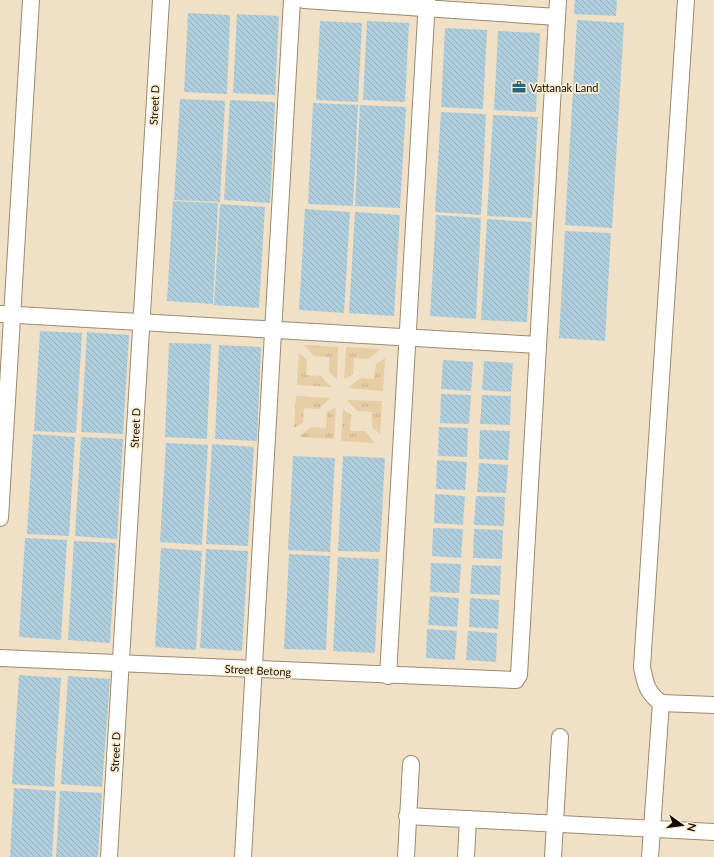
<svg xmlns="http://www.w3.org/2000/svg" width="714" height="857" font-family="Lato,sans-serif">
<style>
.grass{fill:url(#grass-tufts)}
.building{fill:url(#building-back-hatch)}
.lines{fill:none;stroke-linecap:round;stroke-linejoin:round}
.street-casing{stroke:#9a8b72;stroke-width:18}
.street{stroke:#fff;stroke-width:16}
.labels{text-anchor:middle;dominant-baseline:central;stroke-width:3.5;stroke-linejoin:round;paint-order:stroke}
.poi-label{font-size:11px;fill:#120d05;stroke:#fdedd2;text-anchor:start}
.street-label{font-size:11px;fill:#120d05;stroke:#fdedd2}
</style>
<defs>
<pattern id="grass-tufts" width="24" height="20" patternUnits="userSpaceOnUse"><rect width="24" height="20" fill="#e6cda3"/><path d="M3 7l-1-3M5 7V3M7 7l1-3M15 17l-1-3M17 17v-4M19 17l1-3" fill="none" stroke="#c4af8b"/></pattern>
<pattern id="building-back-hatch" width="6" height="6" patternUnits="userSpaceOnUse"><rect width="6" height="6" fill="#afcedd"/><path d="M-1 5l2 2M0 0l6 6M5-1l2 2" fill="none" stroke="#96b0bc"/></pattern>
</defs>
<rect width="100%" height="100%" fill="#f0e0c5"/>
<!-- grass -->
<g class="grass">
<path d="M 304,345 L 338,347 L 337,379 L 329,372 L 329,357 L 314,356 Z"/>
<path d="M 346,347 L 380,349 L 369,359 L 354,358 L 353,374 L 344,379 Z"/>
<path d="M 299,353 L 307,360 L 306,375 L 321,376 L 331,387 L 297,385 Z"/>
<path d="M 385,358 L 383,391 L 348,388 L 360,378 L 374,379 L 376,364 Z"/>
<path d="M 296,396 L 330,398 L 319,409 L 304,408 L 303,423 L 294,428 Z"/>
<path d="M 347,400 L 382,401 L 380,434 L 372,427 L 372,412 L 357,411 Z"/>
<path d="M 336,407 L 334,439 L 299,437 L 311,427 L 326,428 L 327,412 Z"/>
<path d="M 343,409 L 351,415 L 350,431 L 365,431 L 375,443 L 341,441 Z"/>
</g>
<!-- building -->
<g class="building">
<path d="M 575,0 L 617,0 L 616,16 L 574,14 Z"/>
<path d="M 188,13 L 230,15 L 227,94 L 184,92 Z"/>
<path d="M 237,14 L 279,16 L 275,95 L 233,93 Z"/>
<path d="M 577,20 L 624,23 L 612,228 L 565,225 Z"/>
<path d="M 320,21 L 362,23 L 358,102 L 316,100 Z"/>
<path d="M 367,21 L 409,23 L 405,102 L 363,100 Z"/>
<path d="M 445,28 L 487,30 L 483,109 L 441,107 Z"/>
<path d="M 498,31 L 540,33 L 536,112 L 494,110 Z"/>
<path d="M 180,99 L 225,101 L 220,202 L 174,200 Z"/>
<path d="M 230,100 L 275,102 L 270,203 L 224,200 Z"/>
<path d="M 313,103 L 358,105 L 353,206 L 308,204 Z"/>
<path d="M 360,105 L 406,107 L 400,208 L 355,206 Z"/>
<path d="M 441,112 L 486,114 L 481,215 L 435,212 Z"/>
<path d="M 493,115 L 538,117 L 532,218 L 487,216 Z"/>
<path d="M 173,201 L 218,203 L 213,304 L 167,301 Z"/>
<path d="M 220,204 L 265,207 L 259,308 L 214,305 Z"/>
<path d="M 305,209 L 350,212 L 344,313 L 299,310 Z"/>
<path d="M 355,212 L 400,215 L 394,316 L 349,313 Z"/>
<path d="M 436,215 L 481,218 L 476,319 L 430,316 Z"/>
<path d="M 487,219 L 532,222 L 527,322 L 481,320 Z"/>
<path d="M 565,231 L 611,233 L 605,341 L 559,338 Z"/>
<path d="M 40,331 L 82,333 L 76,433 L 34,431 Z"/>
<path d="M 87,332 L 129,335 L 123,434 L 81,432 Z"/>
<path d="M 169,343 L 211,344 L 207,439 L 165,437 Z"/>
<path d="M 219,345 L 261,347 L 257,441 L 215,439 Z"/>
<path d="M 443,360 L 473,362 L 471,391 L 441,389 Z"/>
<path d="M 484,361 L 513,363 L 511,392 L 482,390 Z"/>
<path d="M 441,394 L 471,395 L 469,424 L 440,423 Z"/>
<path d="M 482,395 L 511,396 L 510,425 L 480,424 Z"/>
<path d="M 439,427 L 468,428 L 467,457 L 438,456 Z"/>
<path d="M 480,430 L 510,431 L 508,460 L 479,459 Z"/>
<path d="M 33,434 L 75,437 L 69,536 L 27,534 Z"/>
<path d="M 81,437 L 123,439 L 117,539 L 75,536 Z"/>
<path d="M 166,443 L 208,445 L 202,545 L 160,542 Z"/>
<path d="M 212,444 L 254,447 L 248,546 L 206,544 Z"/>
<path d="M 293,456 L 335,458 L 330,552 L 288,550 Z"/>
<path d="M 343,456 L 385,458 L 380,552 L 338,551 Z"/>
<path d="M 437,460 L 467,462 L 465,490 L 436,489 Z"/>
<path d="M 479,463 L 508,465 L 506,493 L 477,492 Z"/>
<path d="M 435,494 L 465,496 L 463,525 L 434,523 Z"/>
<path d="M 476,496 L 505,497 L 504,526 L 474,525 Z"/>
<path d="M 433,528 L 463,529 L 461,558 L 432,556 Z"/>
<path d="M 474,529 L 503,530 L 502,559 L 473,558 Z"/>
<path d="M 25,538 L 67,540 L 61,640 L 19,637 Z"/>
<path d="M 74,541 L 116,543 L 110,643 L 68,640 Z"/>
<path d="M 161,548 L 202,551 L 196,650 L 155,647 Z"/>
<path d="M 206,549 L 248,551 L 242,651 L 200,648 Z"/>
<path d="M 289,554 L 330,556 L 326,650 L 284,649 Z"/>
<path d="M 338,557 L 379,559 L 375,653 L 333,651 Z"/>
<path d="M 431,563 L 461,564 L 459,593 L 430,592 Z"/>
<path d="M 472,565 L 501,566 L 500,595 L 470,594 Z"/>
<path d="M 430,596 L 459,598 L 457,627 L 428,625 Z"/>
<path d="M 470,598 L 499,600 L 498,629 L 469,627 Z"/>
<path d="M 427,629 L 457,631 L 455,660 L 426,658 Z"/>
<path d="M 468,631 L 497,633 L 496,662 L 466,660 Z"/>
<path d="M 19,675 L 61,678 L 54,787 L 12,784 Z"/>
<path d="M 68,676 L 110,679 L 102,787 L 61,784 Z"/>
<path d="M 14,788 L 56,791 L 52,857 L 10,857 Z"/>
<path d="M 60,791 L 102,793 L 98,857 L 56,857 Z"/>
</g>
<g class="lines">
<!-- street casing -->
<g class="street-casing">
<g id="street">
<path d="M 304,0 L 557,17"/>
<path d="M 0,314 L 538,345"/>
<path d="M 0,518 L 31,0"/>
<path d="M 0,658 L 516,680 L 519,675 L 558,0"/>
<path d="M 388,676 L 427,0"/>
<path d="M 661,703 L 714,705"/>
<path d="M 407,816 L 714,832"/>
<path d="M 109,857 L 161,0"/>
<path d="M 243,857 L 292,0"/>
<path d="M 406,857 L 411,764"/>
<path d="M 466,857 L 468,819"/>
<path d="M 553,857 L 560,737"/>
<path d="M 650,857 L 661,703 C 647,693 645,683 642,667 L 686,0"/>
</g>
</g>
<!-- street -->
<use href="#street" class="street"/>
</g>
<!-- icons -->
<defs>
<g id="office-bare" transform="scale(1.08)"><path d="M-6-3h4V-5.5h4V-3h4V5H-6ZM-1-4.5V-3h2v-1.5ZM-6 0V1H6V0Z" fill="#2a647c" stroke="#fdedd2" stroke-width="2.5" paint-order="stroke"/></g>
</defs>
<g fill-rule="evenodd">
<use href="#office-bare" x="519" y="87"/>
</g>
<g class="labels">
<!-- poi labels -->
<g class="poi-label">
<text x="530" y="87">Vattanak Land</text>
</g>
<!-- street labels -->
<g class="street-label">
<text transform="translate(154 105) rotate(-87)">Street D</text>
<text transform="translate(135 428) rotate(-87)">Street D</text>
<text transform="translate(258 670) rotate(3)">Street Betong</text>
<text transform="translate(115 752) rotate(-87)">Street D</text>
</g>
</g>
<!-- north arrow -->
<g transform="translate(682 825) rotate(104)" stroke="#fdedd2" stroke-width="3" paint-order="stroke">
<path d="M0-3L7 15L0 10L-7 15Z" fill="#120d05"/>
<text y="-6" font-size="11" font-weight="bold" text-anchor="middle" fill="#120d05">N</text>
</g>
</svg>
